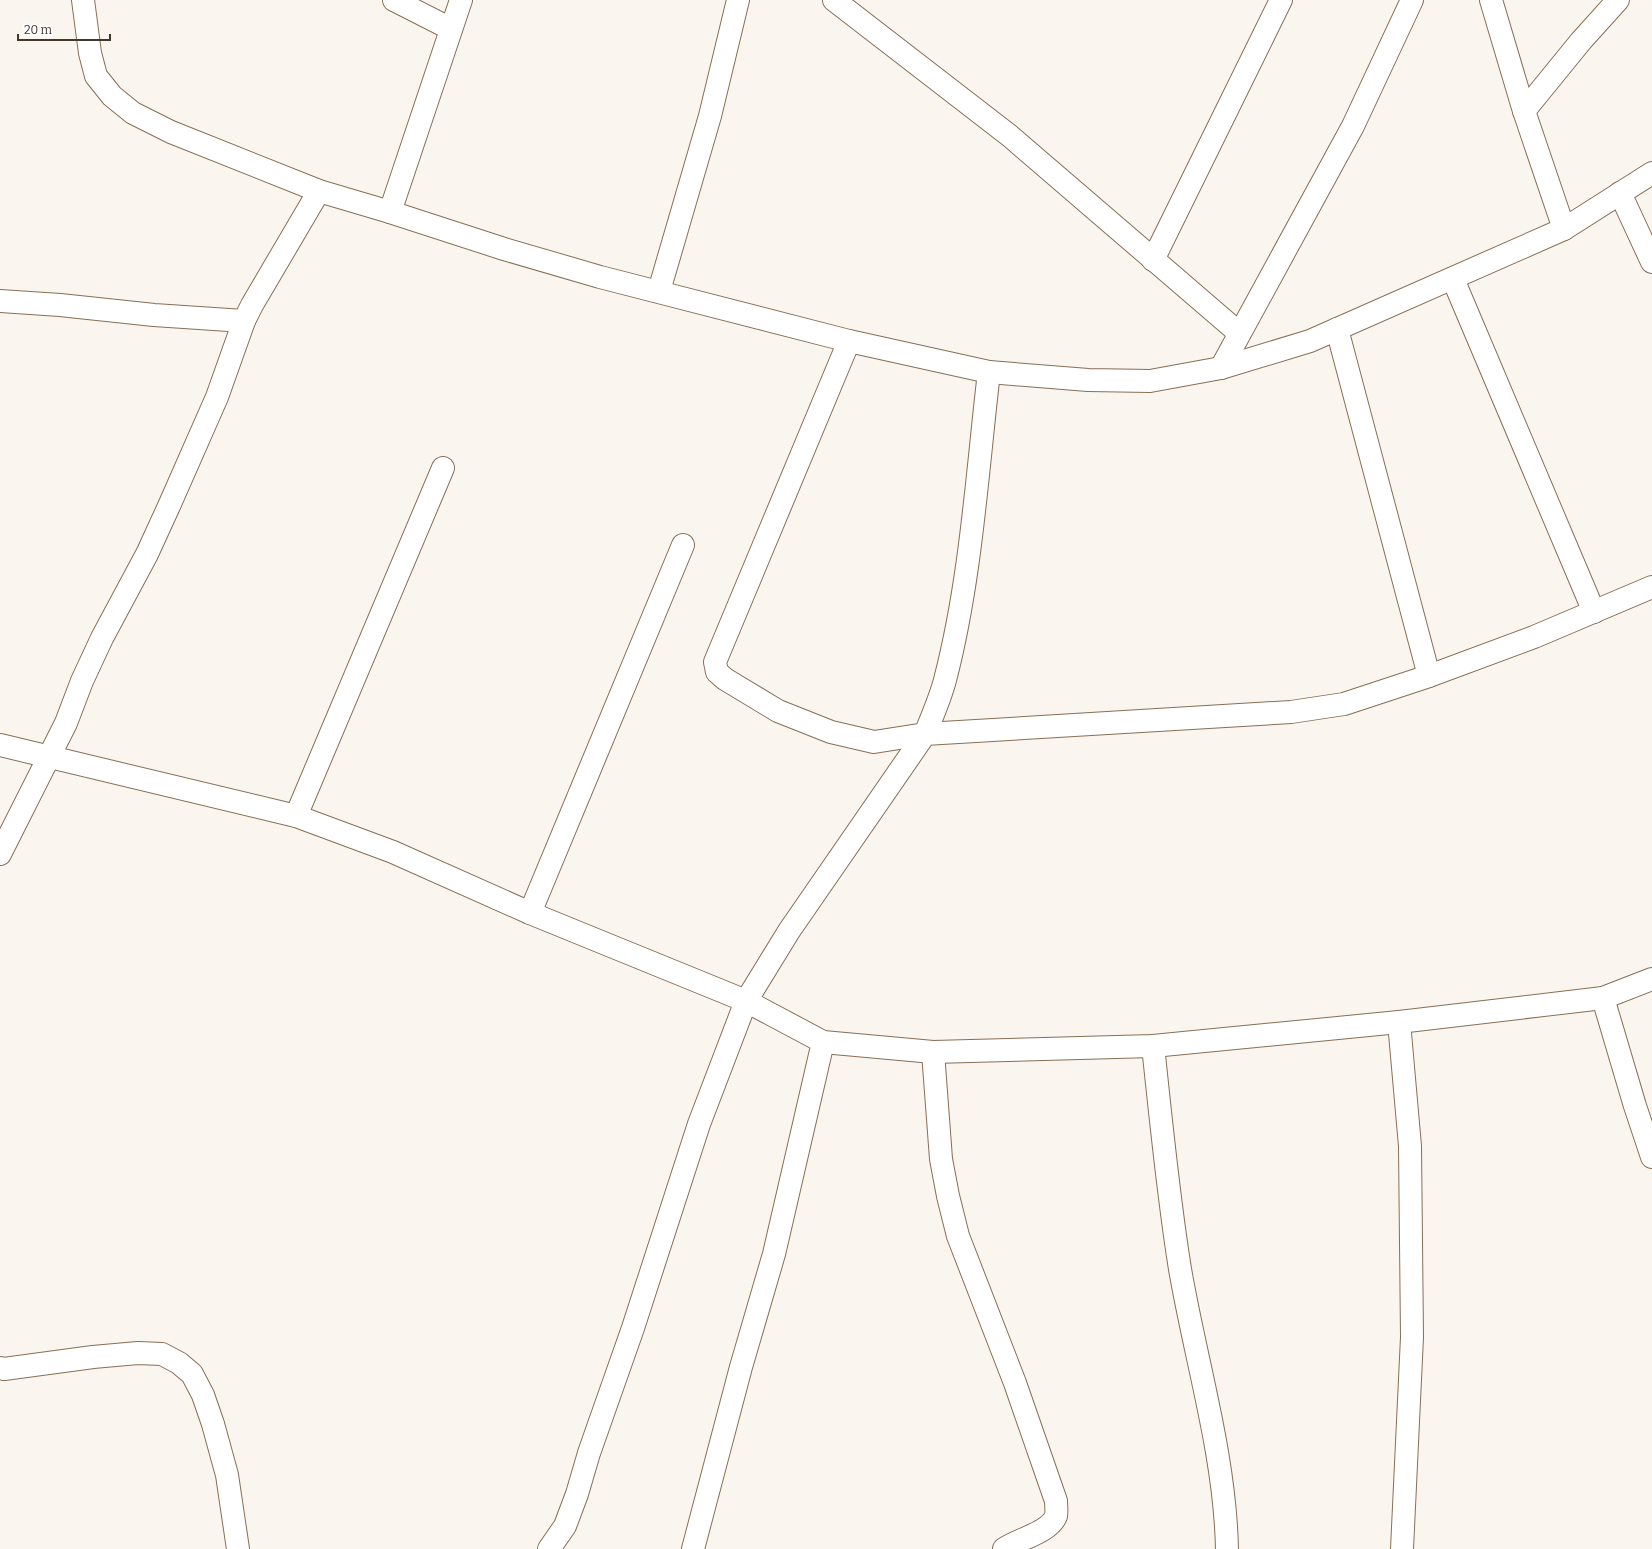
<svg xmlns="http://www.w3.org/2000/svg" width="1652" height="1549" font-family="Bitter,serif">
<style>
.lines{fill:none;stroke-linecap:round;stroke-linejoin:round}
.minor-casing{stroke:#876f55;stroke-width:24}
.minor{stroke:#fff;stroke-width:22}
</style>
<rect width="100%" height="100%" fill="#fbf5ef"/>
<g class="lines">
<!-- minor casing -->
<g class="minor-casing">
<g id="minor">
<path d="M 83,0 L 90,53 L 96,76 L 112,96 L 133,113 L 171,132 L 319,191 L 390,212 L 504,249 L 600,277 L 849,341 L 989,372 L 1088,380 L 1150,381 L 1221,368 L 1310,341 L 1564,229 L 1652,173"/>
<path d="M 394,0 L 451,29"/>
<path d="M 834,0 L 1010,136 L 1239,333"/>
<path d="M 1491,0 L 1524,111 L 1564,229"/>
<path d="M 1524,111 L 1581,41 L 1618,0"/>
<path d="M 1620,193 L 1652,262"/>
<path d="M 390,212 L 461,0"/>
<path d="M 1153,260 L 1281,0"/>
<path d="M 1453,279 L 1594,612"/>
<path d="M 659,291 L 710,116 L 738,0"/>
<path d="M 0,301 L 60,305 L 154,315 L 244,321"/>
<path d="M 1337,329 L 1429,676"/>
<path d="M 849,341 L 715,662 L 717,672 L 725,679 L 778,711 L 831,732 L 874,742 L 925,734 C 932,717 940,699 945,680 C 971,580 977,474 989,372"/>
<path d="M 1221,368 L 1353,126 L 1412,0"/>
<path d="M 0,745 L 296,816 L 393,852 L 530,913 L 746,1001 L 823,1042 L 933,1052 L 1153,1046 L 1399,1022 L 1603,998 L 1652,979"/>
<path d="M 296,816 L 443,468"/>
<path d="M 0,854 L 66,723 L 82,681 L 102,638 L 147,554 L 169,506 L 217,397 L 244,321 L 252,305 L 319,191"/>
<path d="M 530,913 L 683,545"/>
<path d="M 1603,998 L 1635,1106 L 1652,1157"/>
<path d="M 1399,1022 L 1410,1146 L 1412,1337 L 1402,1549"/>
<path d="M 1153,1046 C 1161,1120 1168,1195 1180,1269 C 1196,1362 1225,1454 1227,1549"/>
<path d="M 933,1052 L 941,1159 L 948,1196 L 958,1236 L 1015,1383 L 1056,1501 C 1056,1505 1057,1512 1056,1516 C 1049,1533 1018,1539 1004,1549"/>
<path d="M 0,1368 L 4,1369 L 93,1357 L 138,1353 L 162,1354 L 179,1363 L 192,1374 L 203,1395 L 213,1424 L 227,1475 L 238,1549"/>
<path d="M 549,1549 L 565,1526 L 577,1494 L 589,1453 L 633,1328 L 699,1124 L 746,1001 L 789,931 L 925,734 L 1291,712 L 1344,704 L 1429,676 L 1534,637 L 1652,587"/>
<path d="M 693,1549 L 741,1367 L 774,1254 L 823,1042"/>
</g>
</g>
<!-- minor -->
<use href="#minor" class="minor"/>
</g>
<!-- scale -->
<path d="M18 34v6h92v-6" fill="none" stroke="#42372b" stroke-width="2"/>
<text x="24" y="34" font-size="12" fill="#42372b" stroke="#ffffff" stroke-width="3" paint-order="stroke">20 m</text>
</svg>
